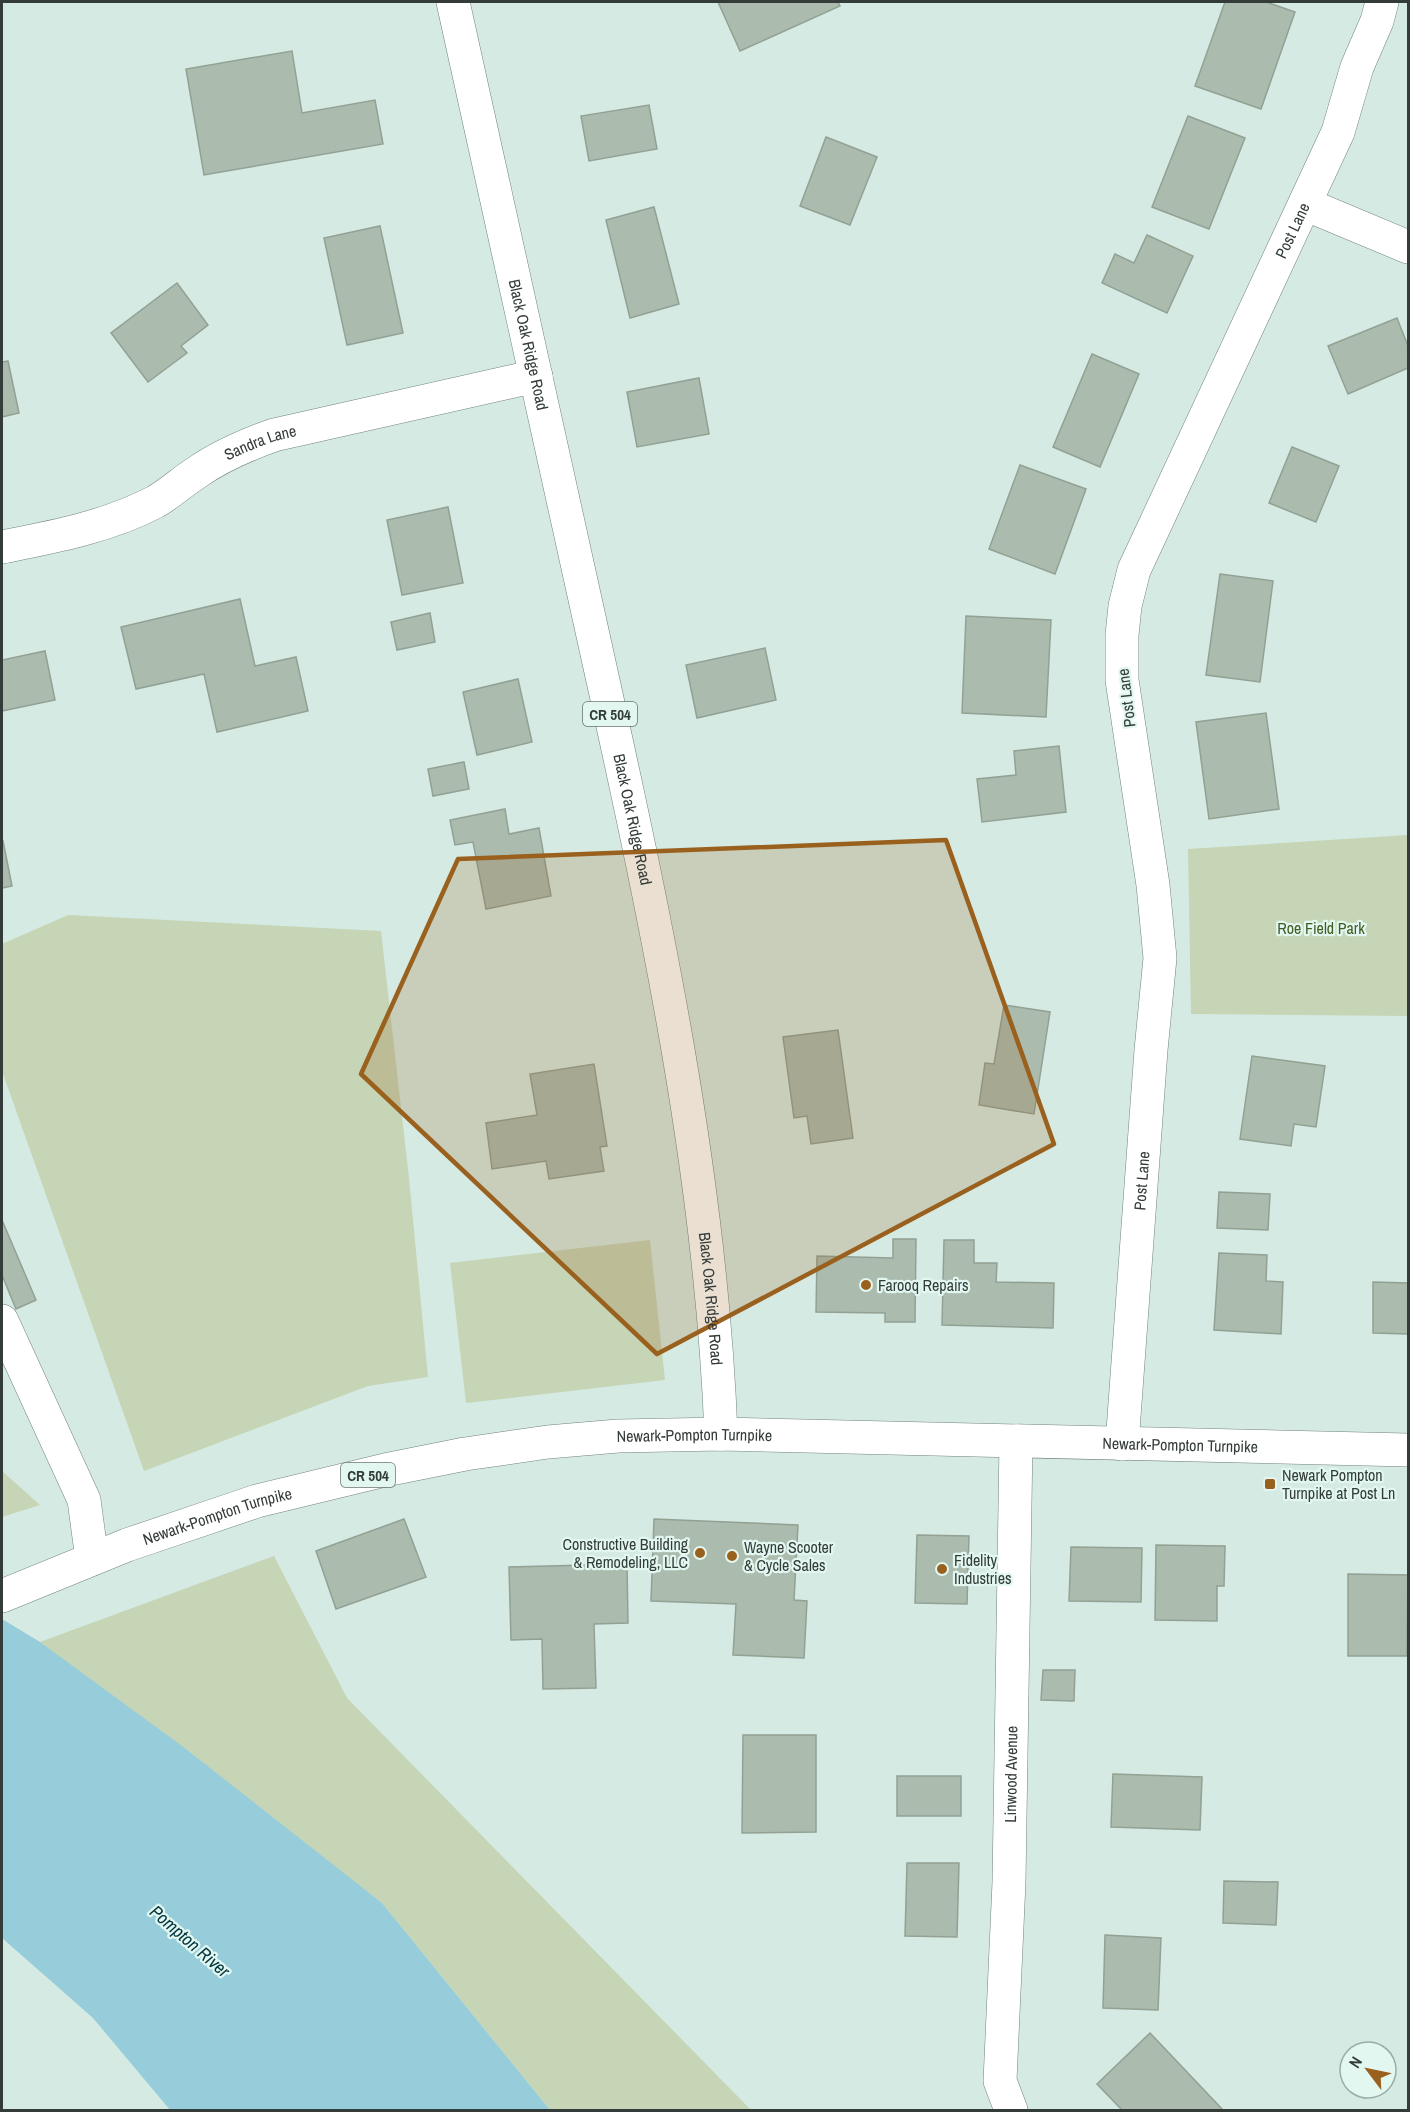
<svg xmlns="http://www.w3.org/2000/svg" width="1410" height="2112" font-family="'Archivo Narrow',sans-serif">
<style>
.green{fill:#c5d5b6}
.water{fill:#97cddb}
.building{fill:#abbbae;stroke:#92a194;stroke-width:1.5}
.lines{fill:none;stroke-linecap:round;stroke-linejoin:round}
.minor-casing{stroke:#71847d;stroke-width:34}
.major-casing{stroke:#71847d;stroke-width:34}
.minor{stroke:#fff;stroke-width:33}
.major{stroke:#fff;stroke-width:33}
.marked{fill:#9a601e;fill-opacity:0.2;stroke:#9a601e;stroke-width:4.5;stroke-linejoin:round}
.poi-dot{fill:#9a601e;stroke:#e2f7f0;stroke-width:2}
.labels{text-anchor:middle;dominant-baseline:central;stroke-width:4.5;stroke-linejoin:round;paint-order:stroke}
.shield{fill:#e2f7f0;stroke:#687470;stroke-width:1.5}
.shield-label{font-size:15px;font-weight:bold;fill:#343c39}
.street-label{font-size:16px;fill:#343c39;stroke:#e2f7f0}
.park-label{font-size:16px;fill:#425c22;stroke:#e2f7f0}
.poi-label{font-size:16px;fill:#343c39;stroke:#e2f7f0;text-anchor:start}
.water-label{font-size:18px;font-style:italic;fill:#00343f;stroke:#e2f7f0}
</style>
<rect width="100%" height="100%" fill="#d5eae3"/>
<!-- green -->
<g class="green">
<path d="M 1408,835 L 1408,1016 L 1191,1014 L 1188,849 Z"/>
<path d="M 68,915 L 381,931 L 409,1178 L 428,1377 L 368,1386 L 144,1471 L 2,1071 L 2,944 Z"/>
<path d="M 650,1240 L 665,1380 L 466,1403 L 450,1263 Z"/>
<path d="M 2,1471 L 40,1505 L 2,1517 Z"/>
<path d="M 274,1556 L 347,1698 L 751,2110 L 550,2110 L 382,1903 L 40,1642 Z"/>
</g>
<!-- water -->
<path class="water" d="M 2,1619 L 40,1642 L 182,1746 L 382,1903 L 550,2110 L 170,2110 L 93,2018 L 2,1938 Z"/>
<!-- building -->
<g class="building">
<path d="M 718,2 L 838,2 L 840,6 L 740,51 Z"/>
<path d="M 1225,2 L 1266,2 L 1295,12 L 1261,109 L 1195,86 Z"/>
<path d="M 292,51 L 302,113 L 375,100 L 383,144 L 204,175 L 186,69 Z"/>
<path d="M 649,105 L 657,149 L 589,161 L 581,116 Z"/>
<path d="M 1188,116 L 1245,138 L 1209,229 L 1152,207 Z"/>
<path d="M 826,137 L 877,157 L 850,225 L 800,206 Z"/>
<path d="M 654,207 L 679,304 L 630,318 L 606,220 Z"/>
<path d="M 380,226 L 403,333 L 347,345 L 324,238 Z"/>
<path d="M 1147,235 L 1193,256 L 1167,313 L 1102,283 L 1115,254 L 1134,263 Z"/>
<path d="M 177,283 L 208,325 L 181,346 L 187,353 L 148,382 L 111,333 Z"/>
<path d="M 1397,318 L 1408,346 L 1408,368 L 1348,394 L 1328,346 Z"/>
<path d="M 1092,354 L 1139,374 L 1100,467 L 1053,447 Z"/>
<path d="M 8,361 L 19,413 L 2,417 L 2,362 Z"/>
<path d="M 699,378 L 709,434 L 637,447 L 627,392 Z"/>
<path d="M 1292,447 L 1339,466 L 1316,522 L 1269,503 Z"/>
<path d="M 1020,465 L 1086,489 L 1055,574 L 989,549 Z"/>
<path d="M 448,507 L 463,583 L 402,595 L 387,520 Z"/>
<path d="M 1220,574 L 1273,581 L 1260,682 L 1206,675 Z"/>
<path d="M 240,599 L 255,666 L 296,657 L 308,711 L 217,732 L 204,674 L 136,689 L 121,627 Z"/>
<path d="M 430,613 L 435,642 L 397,650 L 391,622 Z"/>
<path d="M 966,616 L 1051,620 L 1046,717 L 962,713 Z"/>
<path d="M 765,648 L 776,700 L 697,718 L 686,665 Z"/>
<path d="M 45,651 L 55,700 L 2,711 L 2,660 Z"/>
<path d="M 518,679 L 532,742 L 477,755 L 463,692 Z"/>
<path d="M 1266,713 L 1279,809 L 1209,819 L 1196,722 Z"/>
<path d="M 1059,746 L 1066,812 L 982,822 L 977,779 L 1016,775 L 1014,751 Z"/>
<path d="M 464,762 L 469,789 L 433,796 L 428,769 Z"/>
<path d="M 505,809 L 509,834 L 539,828 L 551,896 L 486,909 L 473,842 L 455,845 L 450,820 Z"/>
<path d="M 3,841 L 12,886 L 2,888 L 2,842 Z"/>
<path d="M 1004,1005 L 1050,1012 L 1034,1114 L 979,1105 L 985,1063 L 994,1064 Z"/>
<path d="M 838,1030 L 853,1138 L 811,1144 L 807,1116 L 794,1118 L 783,1037 Z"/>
<path d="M 1252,1056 L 1325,1066 L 1316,1127 L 1294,1124 L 1291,1146 L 1240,1139 Z"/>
<path d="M 594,1064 L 607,1146 L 600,1147 L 604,1171 L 549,1179 L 546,1161 L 492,1169 L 486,1123 L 537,1115 L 530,1074 Z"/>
<path d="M 1219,1192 L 1270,1194 L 1268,1230 L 1217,1228 Z"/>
<path d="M 2,1220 L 36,1300 L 16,1309 L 2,1275 Z"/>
<path d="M 893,1239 L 916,1239 L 915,1322 L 885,1322 L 885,1313 L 816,1312 L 817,1256 L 893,1258 Z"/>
<path d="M 944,1240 L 974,1240 L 974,1263 L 997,1263 L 996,1282 L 1054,1283 L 1053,1328 L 942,1325 Z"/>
<path d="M 1219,1253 L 1267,1255 L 1266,1281 L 1283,1282 L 1281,1334 L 1214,1330 Z"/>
<path d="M 1373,1282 L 1408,1283 L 1408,1334 L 1373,1333 Z"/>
<path d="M 404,1519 L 426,1577 L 336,1609 L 316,1551 Z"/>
<path d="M 654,1519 L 798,1525 L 794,1600 L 807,1601 L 804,1658 L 733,1655 L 736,1604 L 651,1601 Z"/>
<path d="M 917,1535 L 969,1536 L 967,1604 L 915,1603 Z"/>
<path d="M 1156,1545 L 1225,1546 L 1224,1586 L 1217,1586 L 1217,1621 L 1155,1620 Z"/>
<path d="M 1071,1547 L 1142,1548 L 1141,1602 L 1069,1601 Z"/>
<path d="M 627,1564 L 628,1623 L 594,1624 L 596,1688 L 543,1689 L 542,1639 L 511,1640 L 509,1567 Z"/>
<path d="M 1348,1574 L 1408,1575 L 1407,1656 L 1348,1656 Z"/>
<path d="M 1043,1670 L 1075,1670 L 1074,1701 L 1041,1700 Z"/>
<path d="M 743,1735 L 816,1735 L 816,1832 L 742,1833 Z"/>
<path d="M 1113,1774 L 1202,1777 L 1200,1830 L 1111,1827 Z"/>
<rect x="897" y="1776" width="64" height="40"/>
<path d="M 907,1863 L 959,1863 L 957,1937 L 905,1936 Z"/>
<path d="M 1224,1881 L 1278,1882 L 1276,1925 L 1223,1923 Z"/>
<path d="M 1105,1935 L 1161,1938 L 1158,2010 L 1103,2008 Z"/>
<path d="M 1150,2033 L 1223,2110 L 1122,2110 L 1097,2084 Z"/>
</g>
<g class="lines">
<!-- minor casing -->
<g class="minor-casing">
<g id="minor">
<path d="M 1305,204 L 1408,247"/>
<path id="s1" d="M 2,547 C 53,537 107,527 155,502 C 169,494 182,482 196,473 C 220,456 246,445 274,435 L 536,376"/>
<path d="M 2,1321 L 84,1500 L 92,1559"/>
<path id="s2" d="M 1122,1444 L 1151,1050 L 1160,958 L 1153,885 L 1122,680 L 1122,635 L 1125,606 L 1134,570 L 1338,132 L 1357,67 L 1377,21 L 1382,2"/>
<path id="s3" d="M 1011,2110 L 1000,2081 L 1009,1882 L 1016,1441"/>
</g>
</g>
<!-- major casing -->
<g class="major-casing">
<g id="major">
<path id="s4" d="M 453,2 C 502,223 551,445 600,667 C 656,920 711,1175 721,1434"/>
<path id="s5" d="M 2,1596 L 127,1545 L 257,1501 L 385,1470 L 465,1454 L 548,1442 L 618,1436 L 721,1434 L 1408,1450"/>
</g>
</g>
<!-- minor -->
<use href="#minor" class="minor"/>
<!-- major -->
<use href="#major" class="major"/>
</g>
<!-- marked area -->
<path class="marked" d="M 946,840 L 1054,1144 L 657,1354 L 361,1074 L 458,859 Z"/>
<!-- markers -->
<g class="poi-dot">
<circle cx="866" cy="1285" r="6"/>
<rect x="1264" y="1478" width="12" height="12" rx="3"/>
<circle cx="700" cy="1553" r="6"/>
<circle cx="732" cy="1556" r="6"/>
<circle cx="942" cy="1569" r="6"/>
</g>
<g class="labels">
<!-- shield labels -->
<g class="shield">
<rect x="583" y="702" width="54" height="24" rx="4.5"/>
<rect x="341" y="1463" width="54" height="24" rx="4.5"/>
</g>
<g class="shield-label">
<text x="610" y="714">CR 504</text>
<text x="368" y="1475">CR 504</text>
</g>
<!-- street labels -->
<g class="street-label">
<text stroke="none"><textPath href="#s2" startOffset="1254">Post Lane</textPath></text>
<text stroke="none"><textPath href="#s4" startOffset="351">Black Oak Ridge Road</textPath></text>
<text stroke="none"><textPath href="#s1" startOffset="282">Sandra Lane</textPath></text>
<text transform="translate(1126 698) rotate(-97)">Post Lane</text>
<text stroke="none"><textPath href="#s4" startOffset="837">Black Oak Ridge Road</textPath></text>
<text stroke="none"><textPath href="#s2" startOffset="264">Post Lane</textPath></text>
<text stroke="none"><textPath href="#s4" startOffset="1323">Black Oak Ridge Road</textPath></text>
<text stroke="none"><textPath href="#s5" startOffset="716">Newark-Pompton Turnpike</textPath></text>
<text stroke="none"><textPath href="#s5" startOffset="1202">Newark-Pompton Turnpike</textPath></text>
<text stroke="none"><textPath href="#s5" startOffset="230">Newark-Pompton Turnpike</textPath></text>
<text stroke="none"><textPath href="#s3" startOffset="338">Linwood Avenue</textPath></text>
</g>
<!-- park labels -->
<g class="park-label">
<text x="1321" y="928">Roe Field Park</text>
</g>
<!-- poi labels -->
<g class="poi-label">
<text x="878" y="1285">Farooq Repairs</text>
<text x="1282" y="1475">Newark Pompton<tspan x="1282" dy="18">Turnpike at Post Ln</tspan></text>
<text x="688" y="1544" text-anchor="end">Constructive Building<tspan x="688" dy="18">&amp; Remodeling, LLC</tspan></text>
<text x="744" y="1547">Wayne Scooter<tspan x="744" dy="18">&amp; Cycle Sales</tspan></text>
<text x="954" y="1560">Fidelity<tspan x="954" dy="18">Industries</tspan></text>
</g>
<!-- water labels -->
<g class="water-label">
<text transform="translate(190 1941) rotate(41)">Pompton River</text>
</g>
</g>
<!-- border -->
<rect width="1410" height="2112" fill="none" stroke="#343c39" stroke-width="6"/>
<!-- north arrow -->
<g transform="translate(1368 2070) rotate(302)"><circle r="28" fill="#e2f7f0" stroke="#9caca7" stroke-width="1.5"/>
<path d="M0-4.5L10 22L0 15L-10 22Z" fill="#9a601e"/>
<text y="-9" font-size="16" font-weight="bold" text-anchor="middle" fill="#343c39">N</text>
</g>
</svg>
